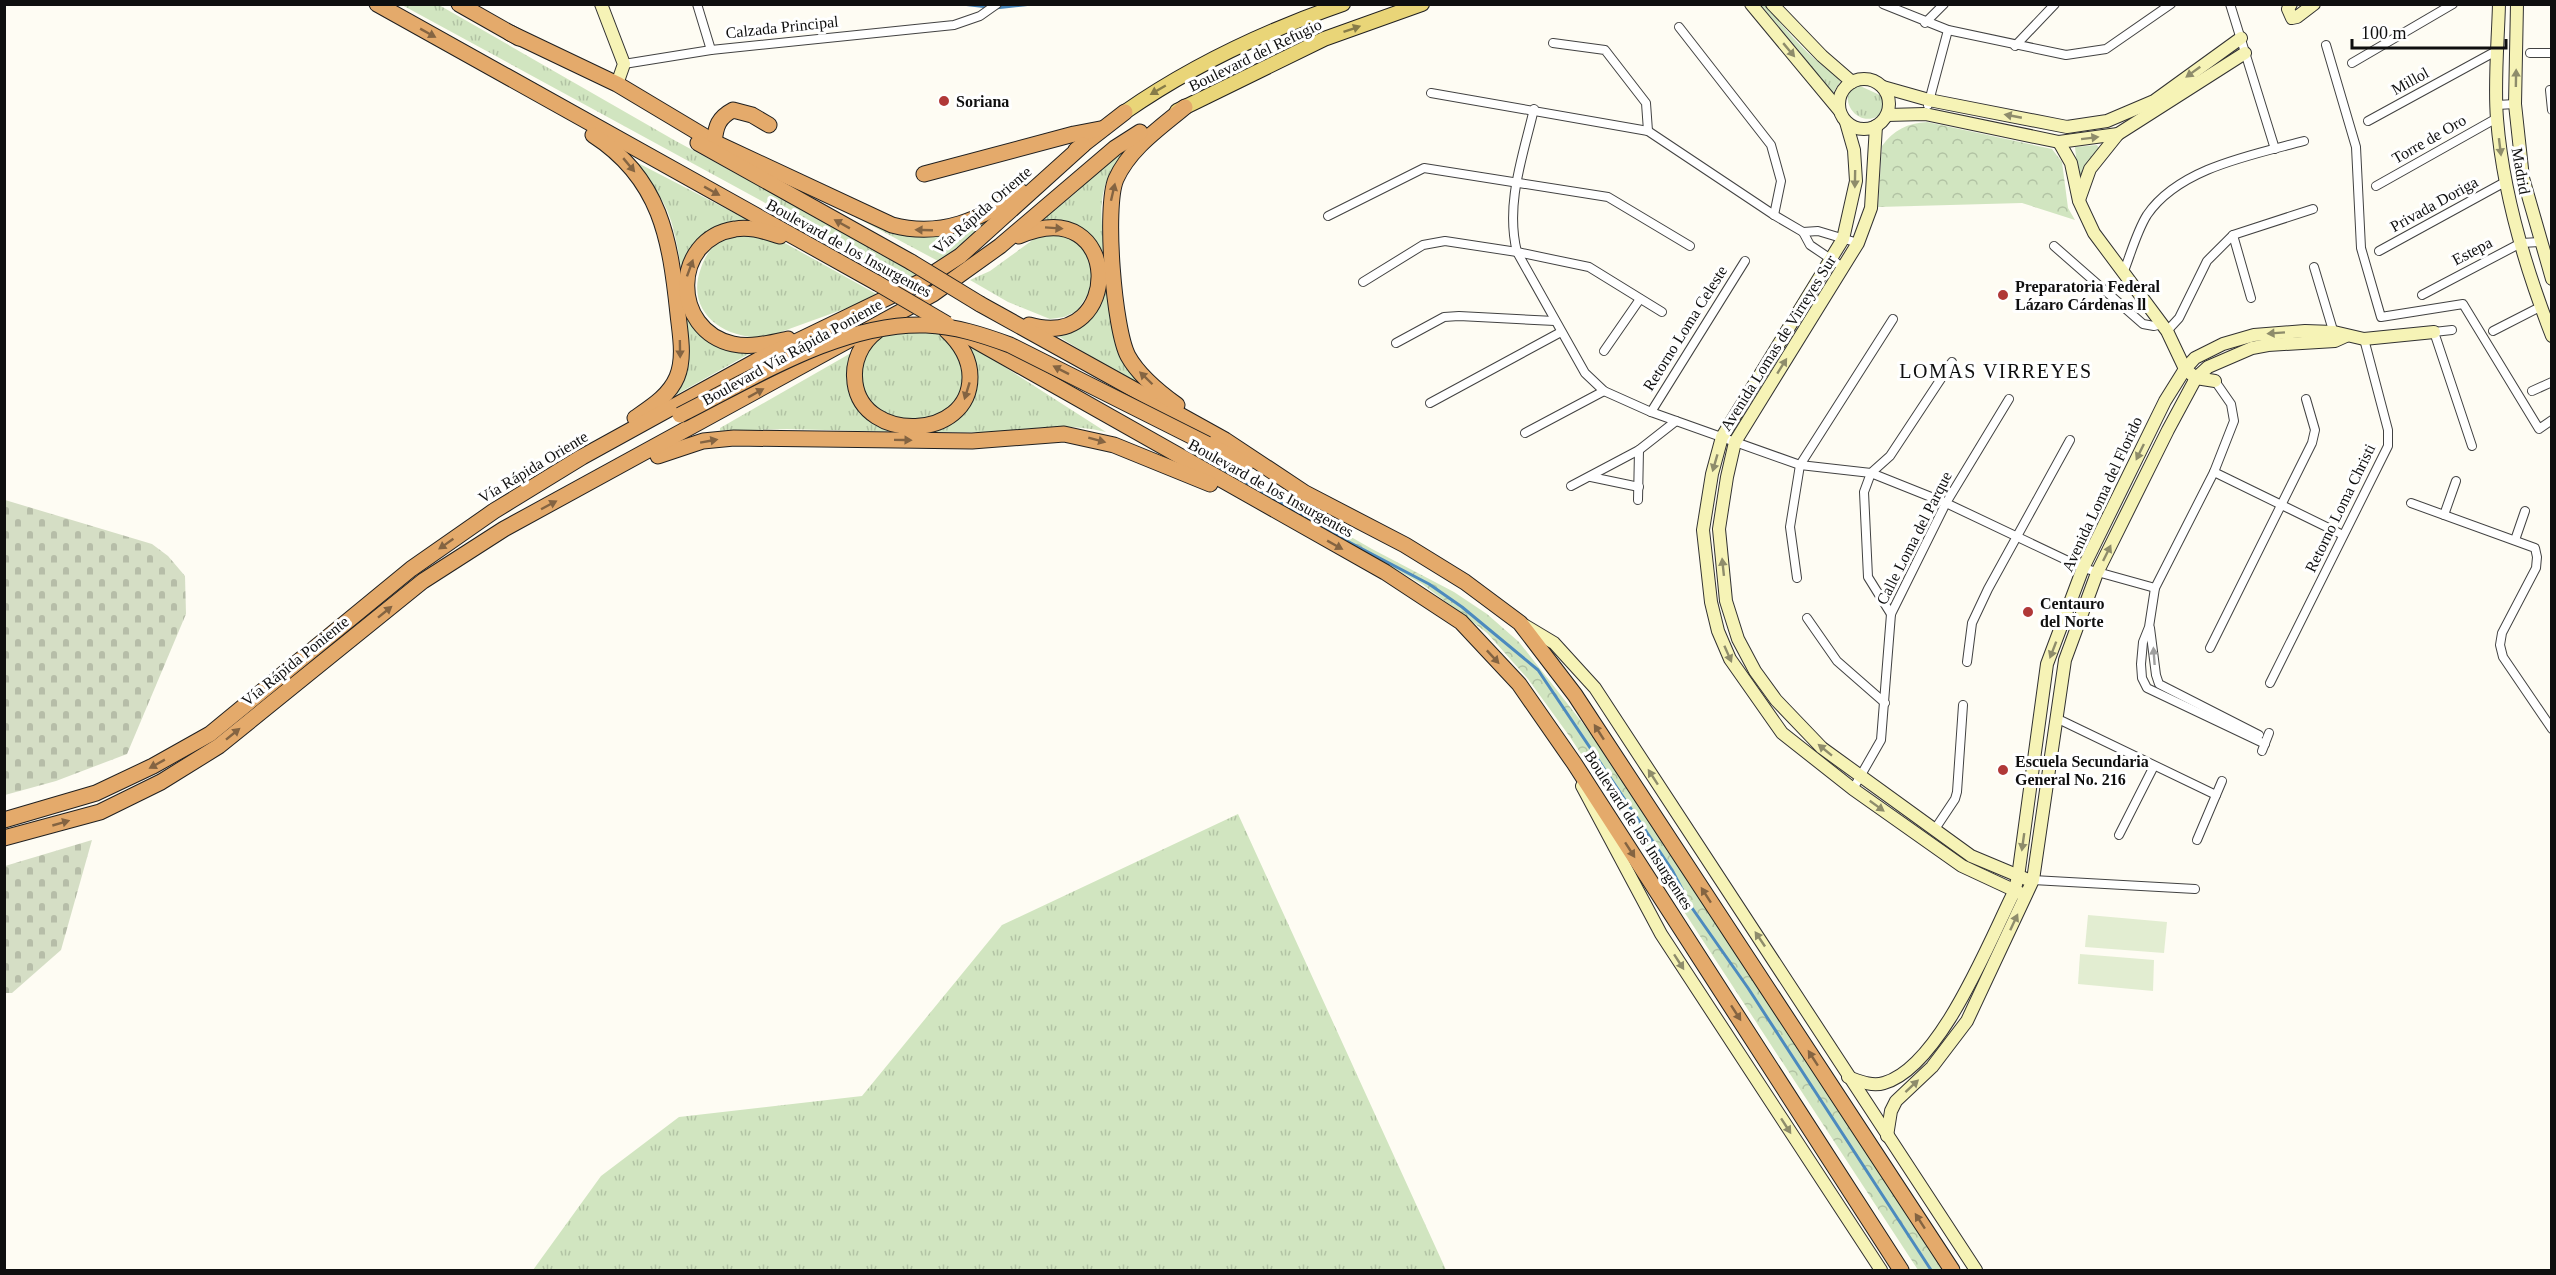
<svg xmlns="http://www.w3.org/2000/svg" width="2556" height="1275" font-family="'Times New Roman',serif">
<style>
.grass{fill:url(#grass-tufts)}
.cemetery{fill:url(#cemetery-stones)}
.park{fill:url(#park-crowns)}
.pitch{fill:#e2edd1}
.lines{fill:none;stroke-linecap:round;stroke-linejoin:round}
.stream{stroke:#4c8abe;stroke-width:3}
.street-casing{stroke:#424242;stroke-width:10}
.secondary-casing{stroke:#313131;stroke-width:14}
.primary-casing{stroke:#202020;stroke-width:16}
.highway-casing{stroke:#202020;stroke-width:17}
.street{stroke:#fff;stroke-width:8}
.secondary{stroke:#f6f3b6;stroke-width:12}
.primary{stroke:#e9d578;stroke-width:14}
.highway{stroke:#e4aa6b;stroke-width:15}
.highway-bridge-casing{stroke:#202020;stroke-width:17;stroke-linecap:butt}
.highway-bridge{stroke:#e4aa6b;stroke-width:15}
.oneway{fill:#877c49}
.oneway2{fill:#846442}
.oneway3{fill:#8e8c6b}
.oneway4{fill:#9f9f9f}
.poi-dot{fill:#b03837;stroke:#fff;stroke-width:2}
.labels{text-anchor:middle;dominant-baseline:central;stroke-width:6;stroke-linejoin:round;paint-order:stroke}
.street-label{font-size:16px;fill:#0f0f0f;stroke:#fff}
.poi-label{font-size:16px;font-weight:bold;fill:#0f0f0f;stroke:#fff;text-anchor:start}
.quarter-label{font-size:20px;letter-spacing:1.5px;fill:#0f0f0f;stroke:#fff}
</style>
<defs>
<pattern id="grass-tufts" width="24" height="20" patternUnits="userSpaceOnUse" patternTransform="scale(1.5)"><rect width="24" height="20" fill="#d1e5c0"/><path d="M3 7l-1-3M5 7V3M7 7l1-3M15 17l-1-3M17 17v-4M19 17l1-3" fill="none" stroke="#b2c3a4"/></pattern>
<pattern id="cemetery-stones" width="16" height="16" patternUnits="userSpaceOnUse" patternTransform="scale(1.5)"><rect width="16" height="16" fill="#d5dec5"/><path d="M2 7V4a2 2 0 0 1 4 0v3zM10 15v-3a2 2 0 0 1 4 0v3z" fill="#b6bda8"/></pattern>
<pattern id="park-crowns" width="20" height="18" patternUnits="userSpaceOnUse" patternTransform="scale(1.5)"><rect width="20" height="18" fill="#d1e5c0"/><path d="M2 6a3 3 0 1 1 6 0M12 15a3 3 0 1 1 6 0" fill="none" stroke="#b2c3a4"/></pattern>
</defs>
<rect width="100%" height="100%" fill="#fefcf3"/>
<!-- grass -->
<g class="grass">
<path d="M 402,5 L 439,5 L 674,140 L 919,273 L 901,282 L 802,223 Z"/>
<path d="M 1761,5 L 1765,5 C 1789,33 1810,60 1842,79 L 1831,96 L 1800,52 Z"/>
<path d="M 1858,85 L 1882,96 L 1885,108 C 1871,132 1839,112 1850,88 Z"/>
<path d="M 1130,145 C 1093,186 1100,214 1107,264 C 1091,225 1069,214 1029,227 L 1046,217 L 1078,191 L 1086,177 Z"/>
<path d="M 2097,145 L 2100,150 L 2079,186 L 2075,147 Z"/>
<path d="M 636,162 L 748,220 L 735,222 L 692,254 L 697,325 L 756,350 L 672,397 C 677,393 683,386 685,379 C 694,349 681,248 670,218 C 663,197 649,180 636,162 Z"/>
<path d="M 820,198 C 894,234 922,254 1003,214 L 938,261 Z"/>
<path d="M 741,232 L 783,242 L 880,296 L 767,337 C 726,341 684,313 701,268 C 705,256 712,245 724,239 C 729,236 735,234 741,232 Z"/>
<path d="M 1055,234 L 1069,237 L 1086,249 L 1094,285 L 1077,311 L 1064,317 L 1050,319 L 1008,302 L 970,280 L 990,271 L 1034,239 Z"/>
<path d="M 1108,274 L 1112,320 L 1154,396 L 1050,331 C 1088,319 1102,318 1108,274 Z"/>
<path d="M 934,331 C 964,345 963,363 962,393 C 956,399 950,408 943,413 C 938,417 928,418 921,419 C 867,431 837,360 883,335 C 892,330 922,331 934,331 Z"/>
<path d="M 966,342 L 1106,432 C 1061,421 1031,430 987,432 C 965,433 944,432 922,432 C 930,431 938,430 945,427 C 965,417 982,390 977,368 C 975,358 970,350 966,342 Z"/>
<path d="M 851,353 C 836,396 861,424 903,432 L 787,429 L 720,431 L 720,428 Z"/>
<path d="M 1238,814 L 1446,1270 L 533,1270 L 601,1176 L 679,1117 L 862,1096 L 1002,925 Z"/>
</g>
<!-- cemetery -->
<g class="cemetery">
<path d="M 5,500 L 152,544 L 168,556 L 185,576 L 186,614 L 127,754 L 56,781 L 5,795 Z"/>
<path d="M 92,840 L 61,950 L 12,993 L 5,993 L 5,866 Z"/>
</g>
<!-- park -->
<g class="park">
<path d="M 1927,122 L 2052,149 L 2062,162 L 2068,208 L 2075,220 L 2022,203 L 1878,207 L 1882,146 C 1893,130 1908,123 1927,122 Z"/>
<path d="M 1186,451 L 1199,451 L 1224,464 L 1372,549 L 1454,592 L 1487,614 L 1519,642 L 1610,758 L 1946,1270 L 1918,1270 L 1570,737 L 1528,679 L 1487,633 L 1457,610 L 1422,584 Z"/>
</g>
<!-- pitch -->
<g class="pitch">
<path d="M 2088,915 L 2167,922 L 2164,953 L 2085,947 Z"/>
<path d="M 2080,954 L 2154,960 L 2153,991 L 2078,984 Z"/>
</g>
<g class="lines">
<!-- stream -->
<g class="stream">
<path d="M 962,4 L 988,7"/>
<path d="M 995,8 L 1032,4"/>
<path d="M 1206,459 L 1347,541 L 1429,584 L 1462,607 L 1538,670 L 1672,870 L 1692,908 L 1748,988 L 1931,1270"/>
</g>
<!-- street casing -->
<g class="street-casing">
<g id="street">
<path d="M 697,4 L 711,50"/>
<path d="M 1883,4 L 1948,30 L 2066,55 L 2106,49 L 2171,4"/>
<path d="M 2230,4 L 2275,149"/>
<path d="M 1925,23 L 1944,4"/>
<path d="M 1679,27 L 1771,145 L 1781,181 L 1774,215"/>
<path d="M 1553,43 L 1605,50 L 1646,103 L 1648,131"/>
<path d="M 2326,45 L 2356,147 L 2361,248 L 2381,317 L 2463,304 L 2539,429 L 2552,420"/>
<path d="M 2015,46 L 2055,4"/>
<path d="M 2530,53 L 2552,53"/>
<path d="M 2352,63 L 2453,4"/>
<path d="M 624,64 L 711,50 L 954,25 L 980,16 L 997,4"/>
<path d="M 2550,90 L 2552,110"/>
<path d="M 1431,93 L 1648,131 L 1774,215 L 1803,232 L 1810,245 L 1844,268"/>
<path d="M 1928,105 L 1948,30"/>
<path d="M 2497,105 L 2515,104"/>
<path d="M 1534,109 C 1523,156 1505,204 1517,252 L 1585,373 L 1604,391 L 1651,412 L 1800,465 L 1871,473 L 1946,503 L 2083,568 L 2155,588"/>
<path d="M 2368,121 L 2498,50"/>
<path d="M 2376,186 L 2497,118"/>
<path d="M 1328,216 L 1424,168 L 1608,197 L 1690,246"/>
<path d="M 1803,232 L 1818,231 L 1858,243"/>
<path d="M 2233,235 L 2251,298"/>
<path d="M 2054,246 L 2143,324 L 2154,326 L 2162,324"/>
<path d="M 2379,251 L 2505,182"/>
<path d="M 2314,267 L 2335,337"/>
<path d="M 2124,271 C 2131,253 2137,231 2147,215 C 2179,168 2252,155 2304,141"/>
<path d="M 1363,282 L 1423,245 L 1445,241 L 1517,252 L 1589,267 L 1662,312"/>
<path d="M 2422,295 L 2521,243 L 2540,242"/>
<path d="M 2452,330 L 2434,332 L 2472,446"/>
<path d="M 2167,331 L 2179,318 L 2207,261 L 2233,235 L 2313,209"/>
<path d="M 2493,331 L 2540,307"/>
<path d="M 1396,343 L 1444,317 L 1459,316 L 1555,321"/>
<path d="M 1604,351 L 1640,299"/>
<path d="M 2215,381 L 2231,404 L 2234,421 L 2214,472 L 2155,588 L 2149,627 L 2143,642 L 2141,664 L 2142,678 L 2147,688 L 2265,744"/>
<path d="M 2532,391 L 2552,382"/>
<path d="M 1430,403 L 1561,332"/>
<path d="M 1651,412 L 1745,261"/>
<path d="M 1525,433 L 1604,391"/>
<path d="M 2214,472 L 2343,535"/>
<path d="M 1591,477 L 1639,487"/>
<path d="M 1571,486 L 1639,450 L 1676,421"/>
<path d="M 1638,500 L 1639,450"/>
<path d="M 2411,503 L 2535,548 L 2537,557 L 2536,568 L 2502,633 L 2500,645 L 2503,657 L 2552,729"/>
<path d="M 2444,515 L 2456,481"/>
<path d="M 2515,540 L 2525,511"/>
<path d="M 1797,578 L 1790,527 L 1800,465 L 1893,319"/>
<path d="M 1891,614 L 1868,577 L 1864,492 L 1871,473 L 1890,456 L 1952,362"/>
<path d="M 1807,618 L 1837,661 L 1885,703"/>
<path d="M 2150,628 L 2156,675 L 2159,684 L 2259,735"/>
<path d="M 2210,648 L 2312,443 L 2315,430 L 2306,399"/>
<path d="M 1967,662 L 1972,623 L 1988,589 L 2070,440"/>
<path d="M 2270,683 L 2388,446 L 2388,430 L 2364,339"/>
<path d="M 2056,718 L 2216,795"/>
<path d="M 2262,751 L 2269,733"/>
<path d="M 1853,789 L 1881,740 L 1891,614 L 1946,503 L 2009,399"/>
<path d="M 1935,829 L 1955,799 L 1957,792 L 1963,705"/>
<path d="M 2119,835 L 2154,766"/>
<path d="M 2197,840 L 2222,781"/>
<path d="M 2033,880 L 2195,889"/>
</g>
</g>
<!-- secondary casing -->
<g class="secondary-casing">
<g id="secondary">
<path d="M 601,4 L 624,64 L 617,84"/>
<path d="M 1751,4 L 1839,110"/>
<path d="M 1772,4 L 1822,56 L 1852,82"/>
<path d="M 2291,4 L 2288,9 L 2292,18 L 2297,17 L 2314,4"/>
<path d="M 2499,4 C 2498,42 2494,82 2497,119 C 2503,193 2525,267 2552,336"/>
<path d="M 2517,4 L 2515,104 L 2523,178 L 2552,279"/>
<circle cx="1864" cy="104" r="25"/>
<path d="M 1883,87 L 1929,100 L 2067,127 L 2107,121 L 2154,101 L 2241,38"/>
<path d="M 1887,115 L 1925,114 L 2059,142 L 2118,134 L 2245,53"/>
<path d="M 1846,122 L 1854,150 L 1856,181 L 1843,239 L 1722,437 L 1712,474 L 1703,530 L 1711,602 L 1718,631 L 1730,659 L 1782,733 L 1853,789 L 1962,866 L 2020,893"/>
<path d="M 1876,126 L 1871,208 L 1858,243 L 1735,442 L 1727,477 L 1719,529 L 1726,601 L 1738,639 L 1755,671 L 1776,700 L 1822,748 L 1971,856 L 2026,879"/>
<path d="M 2059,142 L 2071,163 L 2079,201 L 2094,233 L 2167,331 L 2185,369 L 2196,378 L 2215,381"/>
<path d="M 2079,200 L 2090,169 L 2118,134"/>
<path d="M 1524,625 L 1554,643 L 1595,688 L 1976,1270"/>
<path d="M 1582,786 L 1661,934 L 1881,1270"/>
<path d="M 1848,1077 C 1859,1081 1872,1087 1884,1083 C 1940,1067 1989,942 2014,892 L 2018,877 L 2047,664 L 2083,568 L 2165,401 L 2185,369 L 2195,358 L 2223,344 L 2254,335 L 2305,331 L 2334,332 L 2364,339 L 2434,332"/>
<path d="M 1887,1136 L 1891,1111 L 1896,1101 L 1932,1067 L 1967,1021 L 2033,880 L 2065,660 L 2097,573 L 2168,430 L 2196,378 L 2208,367 L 2252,348 L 2268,345 L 2335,341 L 2346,336"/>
</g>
</g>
<!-- primary casing -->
<g class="primary-casing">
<g id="primary">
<path d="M 1177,111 L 1324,39 L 1422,4"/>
<path d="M 1125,112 C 1191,66 1268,30 1343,4"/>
</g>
</g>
<!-- highway casing -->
<g class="highway-casing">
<g id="highway">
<path d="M 377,4 L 877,283"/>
<path d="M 459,4 L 519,38"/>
<path d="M 510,33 L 617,84 L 714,142 L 892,225 C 941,238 981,220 1020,191"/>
<path d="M 593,135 C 661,179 670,239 678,314 C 680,334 685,357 677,377 C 669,396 651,407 635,418"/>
<path d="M 714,142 C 716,126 718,118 733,110 L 752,115 L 769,125"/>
<path d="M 698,143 L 911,262"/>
<path d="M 1076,150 L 1125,112"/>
<path d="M 924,174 L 1074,134 L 1100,129"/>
<path d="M 780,236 C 766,232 751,226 735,229 C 671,239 671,330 733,344 C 751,348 770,343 788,339"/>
<path d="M 1019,236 C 1123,190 1125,353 1029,325"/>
<path d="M 980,304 L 1225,440 L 1305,493 L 1405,545 L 1465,582 L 1520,623 L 1575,695 L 1952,1270"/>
<path d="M 877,331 C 861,343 852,362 855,383 C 863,443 970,441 970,377 C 970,358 960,343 946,330"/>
<path d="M 962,333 L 1385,572 L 1461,622 L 1519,684 L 1574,763 L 1901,1270"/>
<path d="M 1177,405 C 1159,392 1139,376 1128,356 C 1114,330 1104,207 1116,179 C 1130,148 1160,128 1185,107"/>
<path d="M 1207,444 L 1246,464"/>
<path d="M 658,456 L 703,441 L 734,438 L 972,441 L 1064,434 L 1114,445 L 1210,484"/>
<path d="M 4,820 L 96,793 L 153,766 L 210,734 L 411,569 L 494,511 L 582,457 L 758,360 L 920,282 L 960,256 L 1083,145"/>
<path d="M 4,838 L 100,812 L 161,782 L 219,746 L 423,581 L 504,529 L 933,294 L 1000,246 L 1115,148 L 1140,132"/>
</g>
</g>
<!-- street -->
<use href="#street" class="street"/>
<!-- secondary -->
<use href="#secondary" class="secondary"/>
<!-- primary -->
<use href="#primary" class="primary"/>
<!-- highway -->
<use href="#highway" class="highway"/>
<!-- highway-bridge casing -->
<g class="highway-bridge-casing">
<g id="highway-bridge">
<path d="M 911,262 L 980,304"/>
<path d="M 877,283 L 947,324"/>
<path d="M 680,415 C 754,378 841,322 926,325 C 955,326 983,335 1010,345 L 1207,444"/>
</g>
</g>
<!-- highway-bridge -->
<use href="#highway-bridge" class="highway-bridge"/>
</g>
<!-- one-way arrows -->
<defs><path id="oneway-solid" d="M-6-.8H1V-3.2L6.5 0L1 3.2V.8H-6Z" transform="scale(1.5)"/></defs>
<g class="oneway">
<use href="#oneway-solid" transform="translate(1352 29) rotate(-19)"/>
<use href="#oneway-solid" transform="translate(1158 90) rotate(150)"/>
</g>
<g class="oneway2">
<use href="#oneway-solid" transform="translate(428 33) rotate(29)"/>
<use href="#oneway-solid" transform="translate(629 165) rotate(50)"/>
<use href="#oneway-solid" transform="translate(712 191) rotate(29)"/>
<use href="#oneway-solid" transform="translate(1113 192) rotate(-77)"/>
<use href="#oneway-solid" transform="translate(842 224) rotate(-151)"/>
<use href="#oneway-solid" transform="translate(1054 228) rotate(4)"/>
<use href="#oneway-solid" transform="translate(924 230) rotate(-178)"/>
<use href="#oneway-solid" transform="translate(690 268) rotate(-70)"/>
<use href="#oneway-solid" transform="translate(680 349) rotate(89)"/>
<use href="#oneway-solid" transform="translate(1061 370) rotate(-153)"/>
<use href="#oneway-solid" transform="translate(1146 378) rotate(-136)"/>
<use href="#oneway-solid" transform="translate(967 391) rotate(107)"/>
<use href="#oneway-solid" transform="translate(756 393) rotate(-29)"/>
<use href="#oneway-solid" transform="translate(903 440) rotate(1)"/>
<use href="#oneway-solid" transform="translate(1097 440) rotate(15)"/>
<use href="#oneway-solid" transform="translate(709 441) rotate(-10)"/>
<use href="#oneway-solid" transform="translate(549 505) rotate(-28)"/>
<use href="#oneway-solid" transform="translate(446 544) rotate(145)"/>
<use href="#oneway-solid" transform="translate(1335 545) rotate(29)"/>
<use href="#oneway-solid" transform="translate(385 612) rotate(-39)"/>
<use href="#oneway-solid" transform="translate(1493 657) rotate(47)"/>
<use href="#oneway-solid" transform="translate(1599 732) rotate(-123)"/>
<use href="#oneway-solid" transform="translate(233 734) rotate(-39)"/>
<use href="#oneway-solid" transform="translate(157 764) rotate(151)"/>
<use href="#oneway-solid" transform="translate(61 823) rotate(-16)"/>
<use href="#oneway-solid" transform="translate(1630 850) rotate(57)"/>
<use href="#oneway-solid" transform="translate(1706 895) rotate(-123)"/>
<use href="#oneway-solid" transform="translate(1736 1013) rotate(57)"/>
<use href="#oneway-solid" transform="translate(1813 1058) rotate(-123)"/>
<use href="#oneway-solid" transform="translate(1920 1221) rotate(-123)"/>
</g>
<g class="oneway3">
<use href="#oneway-solid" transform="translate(1789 50) rotate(50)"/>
<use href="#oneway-solid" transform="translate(2193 72) rotate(144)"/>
<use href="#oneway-solid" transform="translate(2516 78) rotate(-89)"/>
<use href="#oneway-solid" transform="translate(2013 116) rotate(-169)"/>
<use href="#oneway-solid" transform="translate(2090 138) rotate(-7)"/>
<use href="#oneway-solid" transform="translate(2500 147) rotate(83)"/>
<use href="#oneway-solid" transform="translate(1855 179) rotate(91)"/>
<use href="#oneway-solid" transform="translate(2276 333) rotate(176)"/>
<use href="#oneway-solid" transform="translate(1782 366) rotate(-58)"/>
<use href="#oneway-solid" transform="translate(2140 452) rotate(116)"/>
<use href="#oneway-solid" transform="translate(1715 463) rotate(106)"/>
<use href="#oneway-solid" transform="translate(2107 553) rotate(-64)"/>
<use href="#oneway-solid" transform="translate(1723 567) rotate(-96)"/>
<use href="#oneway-solid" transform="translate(2053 650) rotate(111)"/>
<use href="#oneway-solid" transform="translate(1728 654) rotate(66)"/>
<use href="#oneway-solid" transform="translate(1825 750) rotate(-141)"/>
<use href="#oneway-solid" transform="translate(1653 777) rotate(-123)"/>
<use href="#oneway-solid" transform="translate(1877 806) rotate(36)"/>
<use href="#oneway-solid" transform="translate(2023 842) rotate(98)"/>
<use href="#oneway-solid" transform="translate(2014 922) rotate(-65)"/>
<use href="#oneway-solid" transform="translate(1760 939) rotate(-124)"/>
<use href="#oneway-solid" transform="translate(1679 962) rotate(57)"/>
<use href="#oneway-solid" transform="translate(1912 1086) rotate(-43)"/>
<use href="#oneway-solid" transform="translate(1786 1126) rotate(57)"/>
</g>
<use class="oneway4" href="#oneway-solid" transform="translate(2154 656) rotate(-94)"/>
<!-- markers -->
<g class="poi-dot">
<circle cx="944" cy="101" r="6"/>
<circle cx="2003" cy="295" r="6"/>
<circle cx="2028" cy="612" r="6"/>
<circle cx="2003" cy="770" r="6"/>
</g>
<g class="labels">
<!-- street labels -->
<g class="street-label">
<text transform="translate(782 27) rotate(-6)">Calzada Principal</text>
<text transform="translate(1255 55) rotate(-26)">Boulevard del Refugio</text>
<text transform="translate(2410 81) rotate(-29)">Millol</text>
<text transform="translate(2429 139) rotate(-30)">Torre de Oro</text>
<text transform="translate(2521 171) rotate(80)">Madrid</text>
<text transform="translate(2434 204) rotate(-29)">Privada Doriga</text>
<text transform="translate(982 210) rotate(-41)">Vía Rápida Oriente</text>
<text transform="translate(849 248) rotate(29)">Boulevard de los Insurgentes</text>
<text transform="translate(2472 251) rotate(-28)">Estepa</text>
<text transform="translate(1685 328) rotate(-58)">Retorno Loma Celeste</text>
<text transform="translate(1778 343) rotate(-58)">Avenida Lomas de Virreyes Sur</text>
<text transform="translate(792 352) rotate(-29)">Boulevard Vía Rápida Poniente</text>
<text transform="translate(533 467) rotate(-31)">Vía Rápida Oriente</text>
<text transform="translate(1271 488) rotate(29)">Boulevard de los Insurgentes</text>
<text transform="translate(2102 494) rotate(-65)">Avenida Loma del Florido</text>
<text transform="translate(2340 508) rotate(-64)">Retorno Loma Christi</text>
<text transform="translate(1914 538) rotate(-63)">Calle Loma del Parque</text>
<text transform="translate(295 661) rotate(-39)">Vía Rápida Poniente</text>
<text transform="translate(1639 830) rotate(57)">Boulevard de los Insurgentes</text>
</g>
<!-- poi labels -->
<g class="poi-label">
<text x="956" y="101">Soriana</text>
<text x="2015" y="286">Preparatoria Federal<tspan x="2015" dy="18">Lázaro Cárdenas ll</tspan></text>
<text x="2040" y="603">Centauro<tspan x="2040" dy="18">del Norte</tspan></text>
<text x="2015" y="761">Escuela Secundaria<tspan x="2015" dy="18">General No. 216</tspan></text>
</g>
<!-- quarter labels -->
<g class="quarter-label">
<text x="1996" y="371">LOMAS VIRREYES</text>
</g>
</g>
<!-- border -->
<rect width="2556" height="1275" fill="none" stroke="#0f0f0f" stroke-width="12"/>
<!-- scale -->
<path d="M2352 39v9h154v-9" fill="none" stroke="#0f0f0f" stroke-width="3"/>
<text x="2361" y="39" font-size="18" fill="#0f0f0f" stroke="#ffffff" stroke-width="4.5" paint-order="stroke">100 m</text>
</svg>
